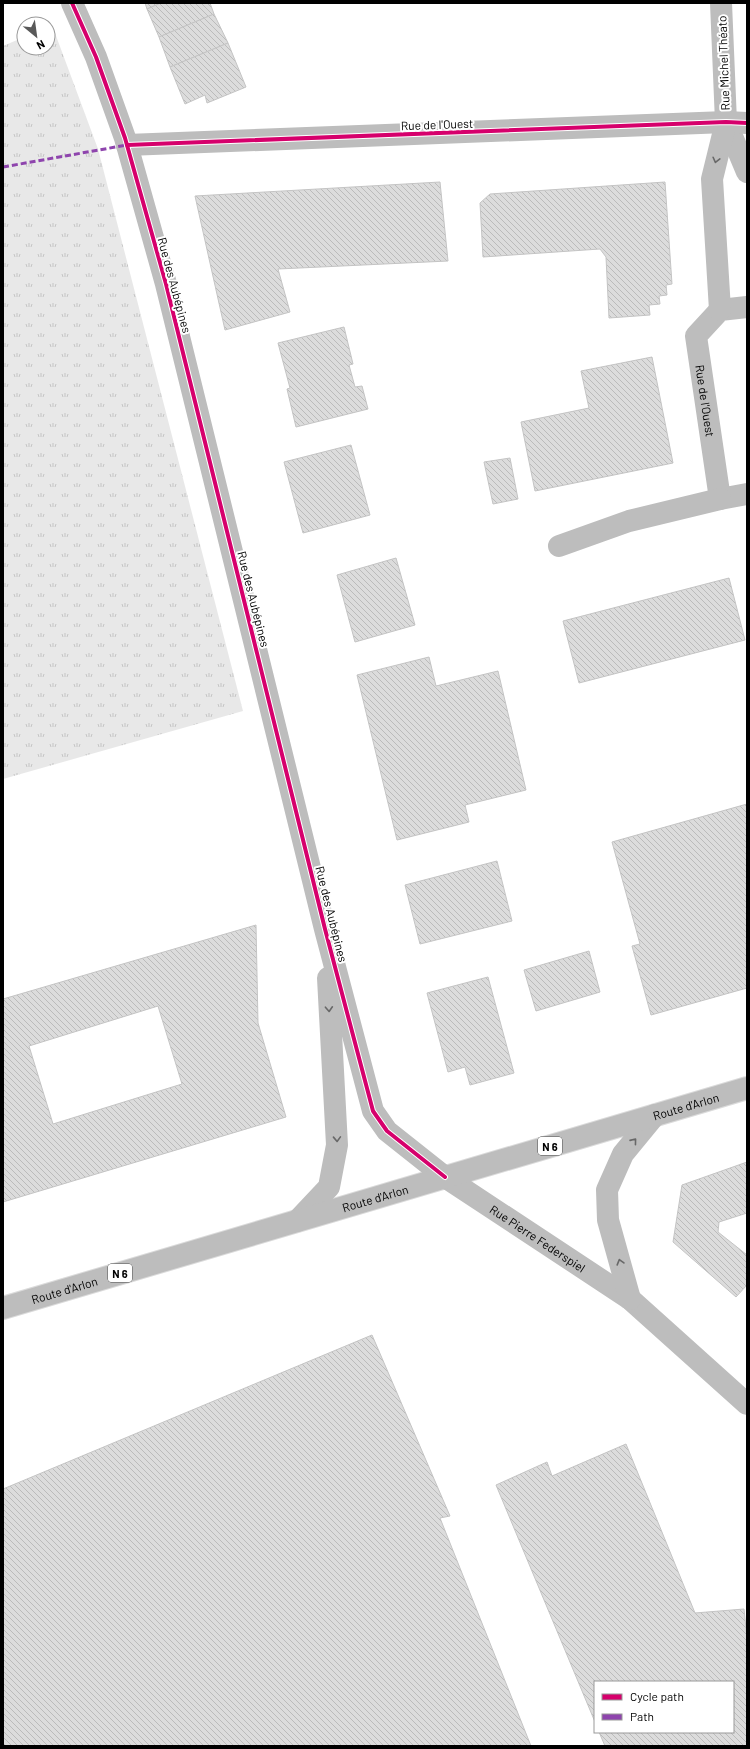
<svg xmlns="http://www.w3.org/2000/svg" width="750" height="1749" font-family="Barlow,sans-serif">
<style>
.grass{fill:url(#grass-tufts)}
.building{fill:url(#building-back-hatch);stroke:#c4c4c4;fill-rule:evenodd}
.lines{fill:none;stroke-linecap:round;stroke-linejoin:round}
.major-casing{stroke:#dbdbdb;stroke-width:24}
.minor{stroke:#bdbdbd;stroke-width:22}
.major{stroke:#bdbdbd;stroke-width:22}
.quiet{stroke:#8e44ad;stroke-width:3;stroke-dasharray:6 3;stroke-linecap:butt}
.cycleway-casing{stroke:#fff;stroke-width:6}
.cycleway{stroke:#d6006c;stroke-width:4}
.oneway{stroke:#686868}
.labels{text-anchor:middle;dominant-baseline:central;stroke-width:4;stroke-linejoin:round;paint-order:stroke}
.shield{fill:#fff;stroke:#4c4c4c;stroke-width:1}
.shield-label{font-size:11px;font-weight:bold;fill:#000}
.street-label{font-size:12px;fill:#000;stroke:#fff}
</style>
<defs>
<pattern id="grass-tufts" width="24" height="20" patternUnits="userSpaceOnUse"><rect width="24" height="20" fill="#e8e8e8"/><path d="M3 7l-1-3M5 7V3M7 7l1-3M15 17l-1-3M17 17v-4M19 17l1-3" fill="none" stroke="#c5c5c5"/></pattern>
<pattern id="building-back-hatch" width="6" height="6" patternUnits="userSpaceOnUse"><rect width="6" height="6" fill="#dcdcdc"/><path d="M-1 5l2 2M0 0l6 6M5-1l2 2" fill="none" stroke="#bbb"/></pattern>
</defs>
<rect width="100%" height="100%" fill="#fff"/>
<!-- grass -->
<path class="grass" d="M 52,25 L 98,149 L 243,711 L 3,779 L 3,46 L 24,37 L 24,48 L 48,48 L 48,26 Z"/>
<!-- building -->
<g class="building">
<path d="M 145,3 L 161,3 L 147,9 Z"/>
<path d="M 161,3 L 210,3 L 214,14 L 159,37 L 147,9 Z"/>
<path d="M 214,14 L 228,43 L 170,67 L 159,37 Z"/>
<path d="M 228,43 L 246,87 L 207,103 L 205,95 L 185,104 L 170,67 Z"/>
<path d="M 440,182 L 448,261 L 278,269 L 290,312 L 225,330 L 195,196 Z"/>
<path d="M 665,182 L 672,284 L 666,285 L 667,295 L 659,296 L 660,304 L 649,305 L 650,315 L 609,318 L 606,257 L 600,249 L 483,257 L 480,203 L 490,194 Z"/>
<path d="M 344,327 L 353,364 L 349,365 L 355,387 L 362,386 L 368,409 L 296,427 L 287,389 L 290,388 L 278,343 Z"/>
<path d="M 652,357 L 673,463 L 535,491 L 521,422 L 589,408 L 581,371 Z"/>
<path d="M 351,445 L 370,515 L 303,533 L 284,462 Z"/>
<path d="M 510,458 L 518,499 L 493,504 L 484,462 Z"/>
<path d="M 396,558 L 415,625 L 355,642 L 337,575 Z"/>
<path d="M 729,578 L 745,640 L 579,683 L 563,621 Z"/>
<path d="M 429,657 L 436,686 L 498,671 L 526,790 L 465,805 L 469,822 L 397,840 L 357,675 Z"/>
<path d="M 747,804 L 747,988 L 651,1015 L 632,946 L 640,944 L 612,842 Z"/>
<path d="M 497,861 L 512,921 L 420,944 L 405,885 Z"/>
<path d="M 256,925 L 258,1023 L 286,1117 L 3,1202 L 3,999 ZM 158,1006 L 182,1084 L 53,1124 L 29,1046 Z"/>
<path d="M 589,951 L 600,992 L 536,1011 L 524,970 Z"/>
<path d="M 488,977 L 514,1073 L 470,1085 L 465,1067 L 448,1072 L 427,993 Z"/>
<path d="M 747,1162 L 747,1213 L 719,1222 L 718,1232 L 747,1255 L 747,1285 L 736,1297 L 673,1242 L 682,1185 Z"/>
<path d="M 372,1335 L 450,1516 L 440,1518 L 531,1746 L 3,1746 L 3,1489 Z"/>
<path d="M 626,1444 L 695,1613 L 744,1609 L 747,1638 L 747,1746 L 605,1746 L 599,1732 L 733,1732 L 733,1682 L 595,1682 L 595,1722 L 496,1485 L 547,1462 L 552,1476 Z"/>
</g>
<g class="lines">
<!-- major casing -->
<g class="major-casing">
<g id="major">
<path id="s3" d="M 3,1308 L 747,1088"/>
</g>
</g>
<!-- minor -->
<g class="minor">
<path id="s1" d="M 72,3 L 96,57 L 125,138 L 166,284 L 325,929 L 373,1111 L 387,1131 L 445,1177 L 630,1299 L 747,1404"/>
<path d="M 726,122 L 747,172"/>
<path d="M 127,145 L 726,122 L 747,123"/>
<path id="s2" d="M 747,307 L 720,310 L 696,336 L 720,499 L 747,494"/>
<path d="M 720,310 L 712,179 L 726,122 L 721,3"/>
<path d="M 559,546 L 629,521 L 720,499"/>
<path d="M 297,1221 L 329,1187 L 337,1145 L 328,978"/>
<path d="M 630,1299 L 608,1220 L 607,1190 L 623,1154 L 655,1115"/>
</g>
<!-- major -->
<use href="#major" class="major"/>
<!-- quiet -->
<path class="quiet" d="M 3,167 L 127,145"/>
<!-- cycleway casing -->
<g class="cycleway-casing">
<g id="cycleway">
<path d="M 72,3 L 96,57 L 125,138 L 166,284 L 325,929 L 373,1111 L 387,1131 L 445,1177"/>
<path d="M 127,145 L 726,122 L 747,123"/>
</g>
</g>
<!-- cycleway -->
<use href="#cycleway" class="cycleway"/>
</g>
<!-- one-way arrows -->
<defs><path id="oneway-chevron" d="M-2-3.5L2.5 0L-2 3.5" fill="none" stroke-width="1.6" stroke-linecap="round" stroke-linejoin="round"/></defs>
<g class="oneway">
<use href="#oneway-chevron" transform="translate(716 160) rotate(104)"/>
<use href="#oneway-chevron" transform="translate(329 1009) rotate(87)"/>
<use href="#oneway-chevron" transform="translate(337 1139) rotate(88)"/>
<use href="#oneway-chevron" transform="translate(634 1141) rotate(-51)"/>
<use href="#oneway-chevron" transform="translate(620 1262) rotate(-106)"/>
</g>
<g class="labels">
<!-- shield labels -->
<g class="shield">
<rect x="538" y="1137" width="24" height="18" rx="3"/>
<rect x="108" y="1264" width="24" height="18" rx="3"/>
</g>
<g class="shield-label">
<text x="550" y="1146">N 6</text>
<text x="120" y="1273">N 6</text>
</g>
<!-- street labels -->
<g class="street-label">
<text transform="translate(723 63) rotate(-92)">Rue Michel Théato</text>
<text transform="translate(437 124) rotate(-2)">Rue de l'Ouest</text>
<text transform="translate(175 285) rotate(75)">Rue des Aubépines</text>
<text stroke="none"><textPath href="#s2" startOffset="128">Rue de l'Ouest</textPath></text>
<text transform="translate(254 599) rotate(76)">Rue des Aubépines</text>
<text transform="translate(332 914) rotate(76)">Rue des Aubépines</text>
<text stroke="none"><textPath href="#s3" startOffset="712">Route d'Arlon</textPath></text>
<text stroke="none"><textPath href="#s3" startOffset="388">Route d'Arlon</textPath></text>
<text stroke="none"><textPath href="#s1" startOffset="1359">Rue Pierre Federspiel</textPath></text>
<text stroke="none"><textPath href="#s3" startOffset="64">Route d'Arlon</textPath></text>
</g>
</g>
<!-- border -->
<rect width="750" height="1749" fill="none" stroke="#000000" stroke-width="8"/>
<!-- legend -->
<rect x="594" y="1681" width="140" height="52" fill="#ffffff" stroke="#999999"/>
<rect x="602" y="1694" width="20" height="6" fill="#d6006c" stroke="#999999"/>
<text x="630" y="1701" font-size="12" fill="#000000">Cycle path</text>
<rect x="602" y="1714" width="20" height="6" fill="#8e44ad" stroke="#999999"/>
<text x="630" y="1721" font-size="12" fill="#000000">Path</text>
<!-- north arrow -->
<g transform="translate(36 36) rotate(151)"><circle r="19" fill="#ffffff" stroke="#999999"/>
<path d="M0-3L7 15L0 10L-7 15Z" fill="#595959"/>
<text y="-6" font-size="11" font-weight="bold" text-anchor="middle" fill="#000000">N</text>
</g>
</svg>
